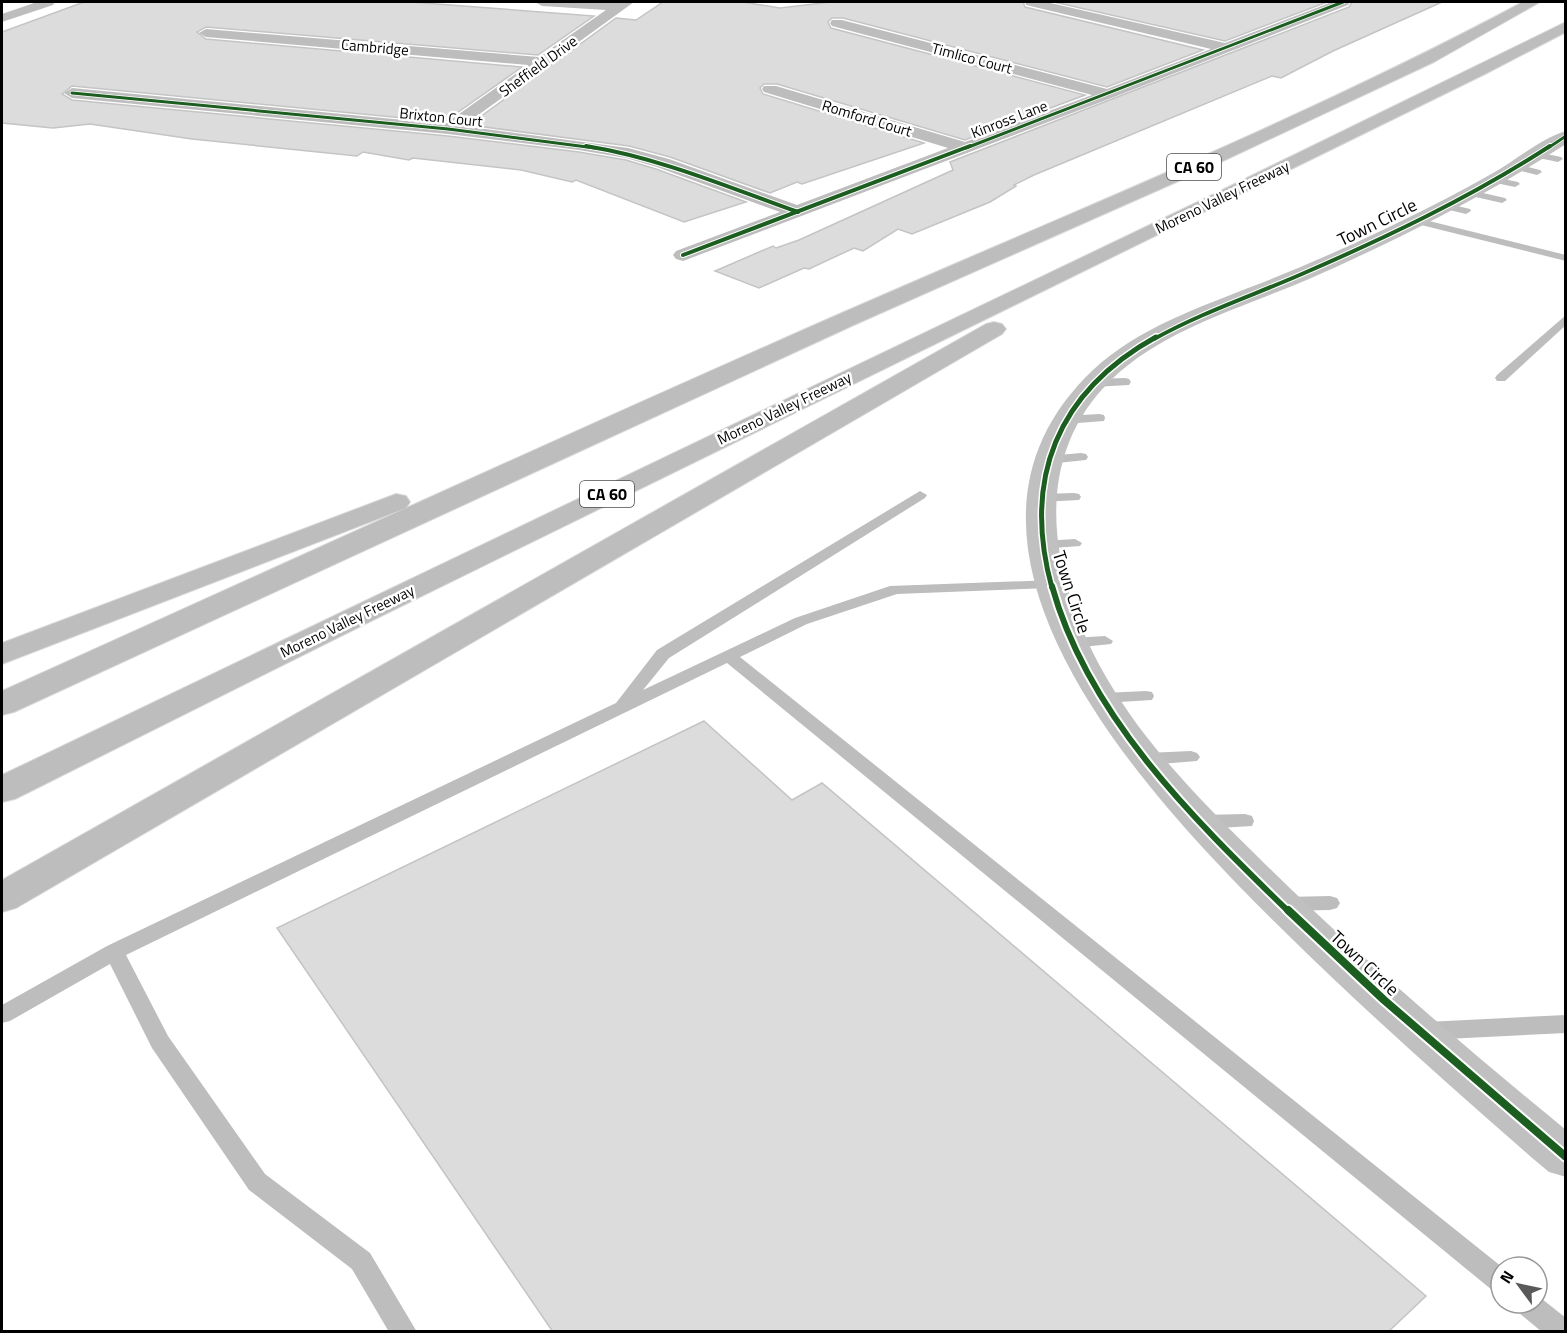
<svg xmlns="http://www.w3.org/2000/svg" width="1567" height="1333" font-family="'Titillium Web',sans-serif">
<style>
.building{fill:#dcdcdc;stroke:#c4c4c4;stroke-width:1.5}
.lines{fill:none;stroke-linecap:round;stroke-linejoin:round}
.highway-casing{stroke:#dbdbdb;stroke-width:2}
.lane{fill:#bdbdbd;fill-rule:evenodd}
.street{fill:#bdbdbd;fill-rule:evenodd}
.secondary{fill:#c0c0c0;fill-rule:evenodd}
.highway{fill:#bdbdbd;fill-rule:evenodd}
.cycleway-far4-casing{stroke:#fff;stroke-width:4.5}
.cycleway-far3-casing{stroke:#fff;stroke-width:6}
.cycleway-far2-casing{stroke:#fff;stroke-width:8}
.cycleway-far1-casing{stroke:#fff;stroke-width:10}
.cycleway-casing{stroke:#fff;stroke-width:12}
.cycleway-far4{stroke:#1b5e20;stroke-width:3}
.cycleway-far3{stroke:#1b5e20;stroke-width:4}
.cycleway-far2{stroke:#1b5e20;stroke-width:5}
.cycleway-far1{stroke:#1b5e20;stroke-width:6}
.cycleway{stroke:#1b5e20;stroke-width:8}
.labels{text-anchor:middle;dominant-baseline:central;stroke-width:5;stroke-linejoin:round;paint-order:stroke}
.far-street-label{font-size:15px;fill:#000;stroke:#fff}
.shield{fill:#fff;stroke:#4c4c4c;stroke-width:1.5}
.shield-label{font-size:16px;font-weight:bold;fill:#000}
.street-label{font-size:18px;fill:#000;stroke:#fff}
</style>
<rect width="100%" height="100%" fill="#fff"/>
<!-- building -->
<g class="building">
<path d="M 84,2 L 410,2 L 594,16 L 538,55 L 206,27 L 197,32 L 206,39 L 522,67 L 444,122 L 72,86 L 62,94 L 72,100 L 448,136 L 579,152 L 626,160 L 656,169 L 746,202 L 684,222 L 576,180 L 572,182 L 521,170 L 413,158 L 409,160 L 363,152 L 357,156 L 192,139 L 90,124 L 53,128 L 2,123 L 2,32 Z"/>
<path d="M 663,2 L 743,2 L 780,8 L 831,2 L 1023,2 L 1025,7 L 1203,50 L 1107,87 L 843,18 L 832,18 L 828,22 L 831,28 L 1085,95 L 965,140 L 777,84 L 764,84 L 760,88 L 763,94 L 924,143 L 802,184 L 797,182 L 770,193 L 670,157 L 629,146 L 469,125 L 616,18 L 636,20 Z"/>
<path d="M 1054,2 L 1327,2 L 1225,41 Z"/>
<path d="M 1352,2 L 1442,2 L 1333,51 L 1281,78 L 1272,76 L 1034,175 L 1014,185 L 1016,186 L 990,202 L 912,234 L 898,229 L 863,251 L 854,248 L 809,269 L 804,268 L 759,288 L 715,271 L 773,246 L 776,248 L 799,240 L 953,170 L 950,162 L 1349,7 Z"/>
<path d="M 704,721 L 792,800 L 822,783 L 1426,1296 L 1388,1332 L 553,1332 L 277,928 Z"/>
</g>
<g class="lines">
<!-- highway casing -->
<g class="highway-casing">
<g id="highway">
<path d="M 1523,2 L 1540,2 L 1434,62 L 1208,168 L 856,324 L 14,712 L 2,715 L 2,691 C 282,565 562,436 844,312 C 1072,212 1304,119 1523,2 Z"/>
<path d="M 1566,22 L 1566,32 L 1485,74 L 373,620 L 15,799 L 2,802 L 2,775 L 1206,198 Z"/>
<path d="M 994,322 L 1002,324 L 1006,329 L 1002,334 L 16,908 L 2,912 L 2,880 L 986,324 Z"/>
<path d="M 396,494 L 406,496 L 410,502 L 406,508 L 2,664 L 2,643 Z"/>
</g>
</g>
<!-- lane -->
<g class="lane">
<path d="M 1537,152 L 1561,157 L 1563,159 L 1558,162 L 1534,157 L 1532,155 Z"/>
<path d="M 1516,164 L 1540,170 L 1542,172 L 1537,175 L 1513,169 L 1511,167 Z"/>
<path d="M 1494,177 L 1518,182 L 1520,184 L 1515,187 L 1491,182 L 1489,180 Z"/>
<path d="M 1470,190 L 1505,198 L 1507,200 L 1502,203 L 1467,195 L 1467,191 Z"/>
<path d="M 1445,203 L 1470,209 L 1471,211 L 1466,214 L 1441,208 L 1440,206 Z"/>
<path d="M 1417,218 L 1566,255 L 1566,261 L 1413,223 L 1413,219 Z"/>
<path d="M 1566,315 L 1566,325 L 1505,381 L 1497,381 L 1495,378 L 1497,375 Z"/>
<path d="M 1125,378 L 1129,379 L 1131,382 L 1129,385 L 1093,387 L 1087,383 L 1093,379 Z"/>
<path d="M 1099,414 L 1104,415 L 1105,418 L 1104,421 L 1065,424 L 1059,420 L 1065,416 Z"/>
<path d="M 1081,453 L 1086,454 L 1088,457 L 1086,460 L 1047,464 L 1040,460 L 1047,456 Z"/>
<path d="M 920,491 L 927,495 L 925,498 L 669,658 L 643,690 L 795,618 L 890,586 L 1055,580 L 1058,583 L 1050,588 L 897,594 L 807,624 L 740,657 L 1502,1267 L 1501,1294 L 1492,1290 L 727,663 L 126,955 L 168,1036 L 265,1174 L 370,1253 L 417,1332 L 389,1332 L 352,1269 L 249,1190 L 152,1048 L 110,964 L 10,1021 L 2,1023 L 2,1005 L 107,946 L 616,703 L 657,650 Z"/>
<path d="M 1074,493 L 1079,494 L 1081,497 L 1079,500 L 1041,502 L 1034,498 L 1041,494 Z"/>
<path d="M 1075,539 L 1082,543 L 1080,546 L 1042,549 L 1035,545 L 1042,541 Z"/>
<path d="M 1105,636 L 1113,641 L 1111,644 L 1072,648 L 1064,643 L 1072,638 Z"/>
<path d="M 1146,691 L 1152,692 L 1154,696 L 1152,700 L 1103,703 L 1097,702 L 1095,698 L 1097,694 L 1103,693 Z"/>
<path d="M 1191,751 L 1197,753 L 1200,757 L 1197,761 L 1147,765 L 1141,763 L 1138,759 L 1141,755 L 1147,753 Z"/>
<path d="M 1245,814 L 1252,816 L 1254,821 L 1252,826 L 1202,829 L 1195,827 L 1193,822 L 1195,817 L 1202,815 Z"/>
<path d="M 1330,896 L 1337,898 L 1340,903 L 1337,908 L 1330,910 L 1285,911 L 1278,909 L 1275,904 L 1278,899 L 1285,897 Z"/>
<path d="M 1566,1015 L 1566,1033 L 1426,1040 L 1418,1037 L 1415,1031 L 1418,1025 L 1426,1022 Z"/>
<path d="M 1537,1295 L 1566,1318 L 1566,1332 L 1542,1332 L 1518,1312 L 1514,1303 L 1537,1303 Z"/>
</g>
<!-- street -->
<g class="street">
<path d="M 37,2 L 55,2 L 53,5 L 2,22 L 2,14 Z"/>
<path d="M 535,2 L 634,2 L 463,126 L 628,148 L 669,159 L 797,205 L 948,148 L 764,92 L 762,89 L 764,86 L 776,86 L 965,142 L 1092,95 L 832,26 L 830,23 L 832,20 L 842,20 L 1107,89 L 1211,49 L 1026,5 L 1025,2 L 1046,2 L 1225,43 L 1332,2 L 1350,2 L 1348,5 L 1114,97 L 683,261 L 676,259 L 673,255 L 676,251 L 780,212 L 657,167 L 626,158 L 579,150 L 448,134 L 72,98 L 64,93 L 72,88 L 445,124 L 528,65 L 206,37 L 199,33 L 206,29 L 539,57 L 606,10 L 542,6 Z"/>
</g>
<!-- secondary -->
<path class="secondary" d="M 1566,131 L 1566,144 C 1484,197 1397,240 1309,279 C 1242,308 1164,329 1111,380 C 1024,465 1054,589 1109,682 C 1148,748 1205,805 1259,858 C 1356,954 1460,1043 1566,1130 L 1566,1177 L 1549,1172 L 1531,1157 C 1448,1084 1365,1011 1287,934 C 1158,807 905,548 1093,370 C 1138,328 1200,307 1256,285 C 1290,272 1322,258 1355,243 C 1402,221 1448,199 1493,173 C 1516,160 1540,139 1566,131 Z"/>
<!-- highway -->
<use href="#highway" class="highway"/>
<!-- cycleway-far4 casing -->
<g class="cycleway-far4-casing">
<g id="cycleway-far4">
<path d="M 72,93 L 448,129 L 595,148"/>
<path d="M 966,148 L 1343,2"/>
<path d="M 1548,148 L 1566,136"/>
</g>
</g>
<!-- cycleway-far3 casing -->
<g class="cycleway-far3-casing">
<g id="cycleway-far3">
<path d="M 586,146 C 660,158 728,187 798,212"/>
<path d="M 683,255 L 970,146"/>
<path d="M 1154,339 C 1199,314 1248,297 1295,277 C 1383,239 1470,198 1550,146"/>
</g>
</g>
<!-- cycleway-far2 casing -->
<g class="cycleway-far2-casing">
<path id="cycleway-far2" d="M 1052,588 C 1022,479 1057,392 1156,337"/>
</g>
<!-- cycleway-far1 casing -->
<g class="cycleway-far1-casing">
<path id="cycleway-far1" d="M 1052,586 C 1088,717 1195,820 1289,912"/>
</g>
<!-- cycleway casing -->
<g class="cycleway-casing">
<path id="cycleway" d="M 1288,910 L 1384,1000 L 1566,1157"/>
</g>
<!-- cycleway-far4 -->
<use href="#cycleway-far4" class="cycleway-far4"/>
<!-- cycleway-far3 -->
<use href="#cycleway-far3" class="cycleway-far3"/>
<!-- cycleway-far2 -->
<use href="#cycleway-far2" class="cycleway-far2"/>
<!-- cycleway-far1 -->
<use href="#cycleway-far1" class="cycleway-far1"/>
<!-- cycleway -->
<use href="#cycleway" class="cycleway"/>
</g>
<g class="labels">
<!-- far-street labels -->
<g class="far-street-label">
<text transform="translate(375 47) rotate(5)">Cambridge</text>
<text transform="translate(972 58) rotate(15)">Timlico Court</text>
<text transform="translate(538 66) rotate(-36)">Sheffield Drive</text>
<text transform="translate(441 117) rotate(6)">Brixton Court</text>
<text transform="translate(867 118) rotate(17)">Romford Court</text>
<text transform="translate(1009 119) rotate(-21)">Kinross Lane</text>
<text transform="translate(1222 197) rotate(-26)">Moreno Valley Freeway</text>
<text transform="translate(784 408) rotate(-26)">Moreno Valley Freeway</text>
<text transform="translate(347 621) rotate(-26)">Moreno Valley Freeway</text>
</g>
<!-- shield labels -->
<g class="shield">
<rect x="1167" y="154" width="54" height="26" rx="4.5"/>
<rect x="580" y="481" width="54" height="26" rx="4.5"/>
</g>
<g class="shield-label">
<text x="1194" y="167">CA 60</text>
<text x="607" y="494">CA 60</text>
</g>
<!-- street labels -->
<g class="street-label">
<text transform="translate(1377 222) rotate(-26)">Town Circle</text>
<text transform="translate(1072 592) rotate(72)">Town Circle</text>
<text transform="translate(1365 963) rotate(43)">Town Circle</text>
</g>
</g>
<!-- border -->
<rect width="1567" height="1333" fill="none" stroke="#000000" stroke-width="6"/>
<!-- north arrow -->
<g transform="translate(1519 1285) rotate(303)"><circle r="28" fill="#ffffff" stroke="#999999" stroke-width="1.5"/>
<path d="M0-4.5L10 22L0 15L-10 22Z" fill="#595959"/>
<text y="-9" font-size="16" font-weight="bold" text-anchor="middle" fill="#000000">N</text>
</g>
</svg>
